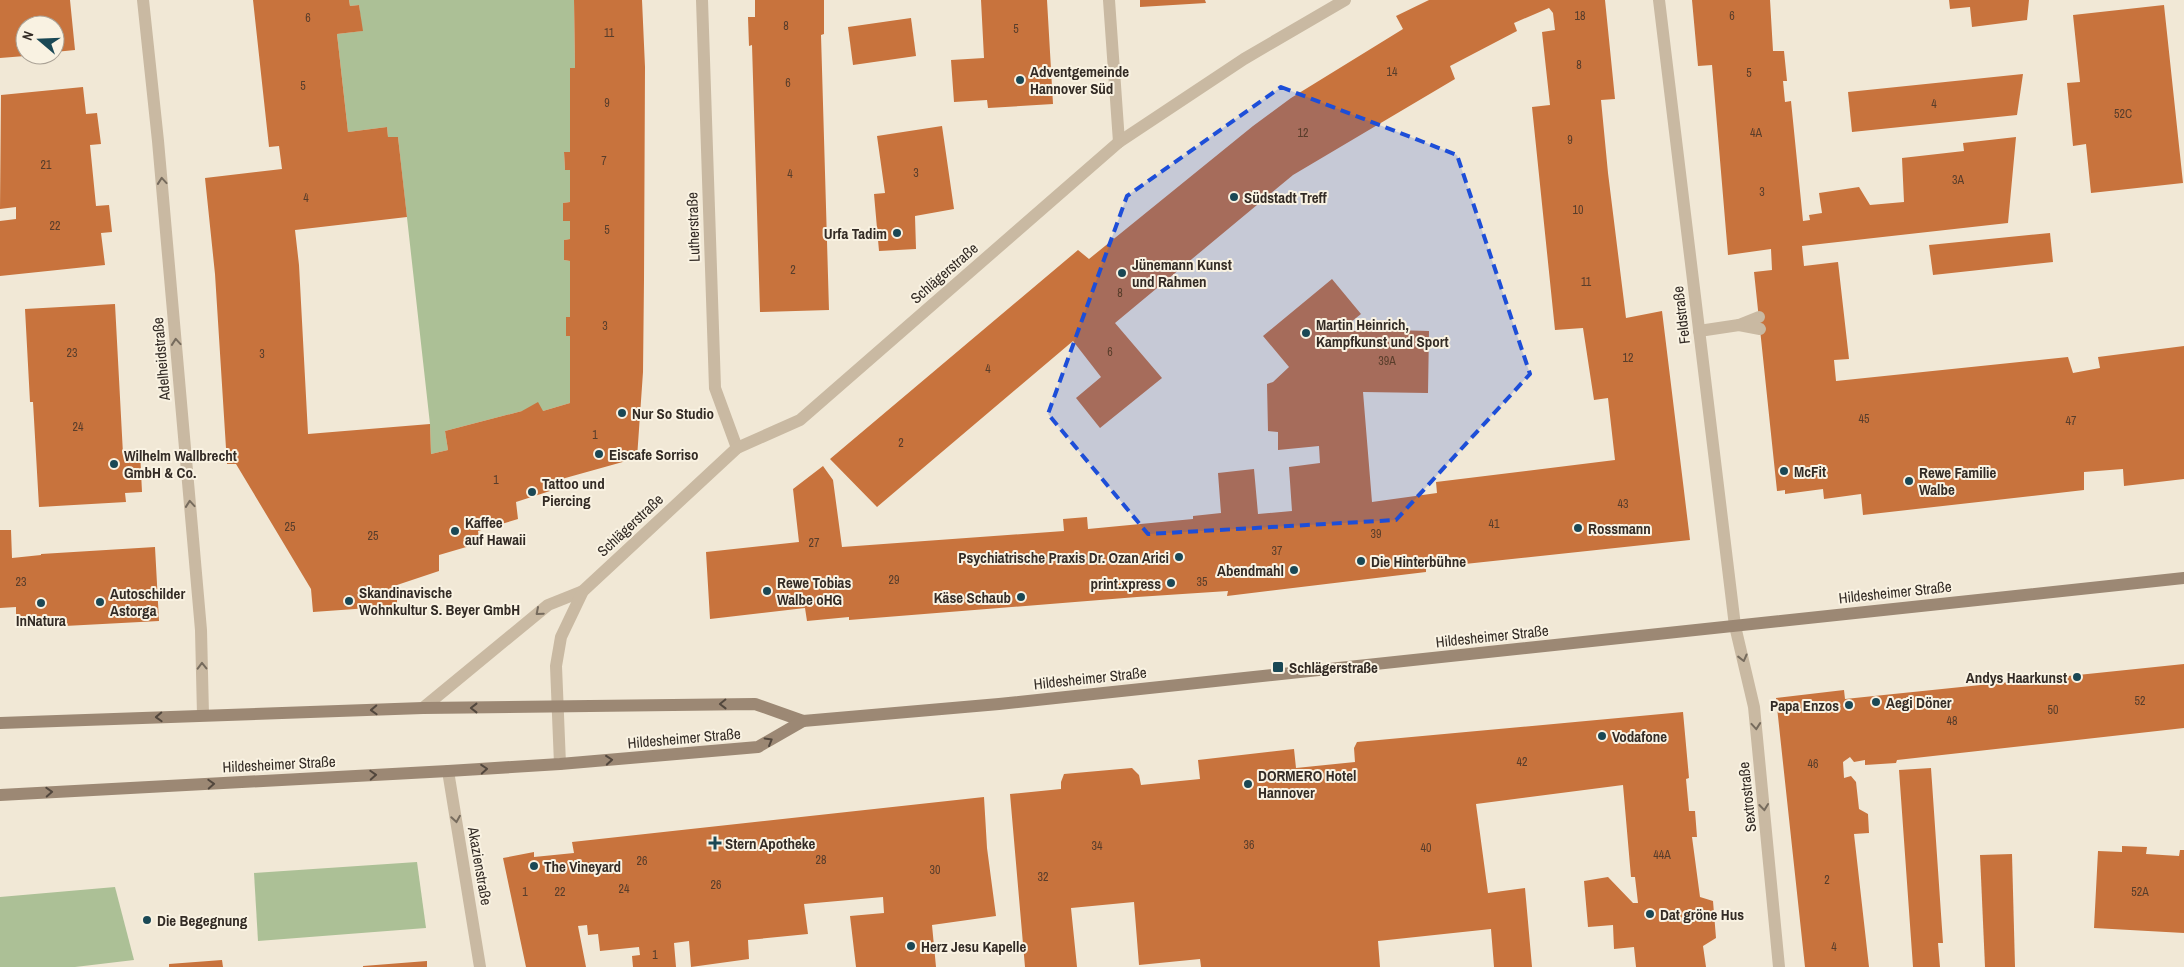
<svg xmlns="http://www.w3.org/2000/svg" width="2184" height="967" font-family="'Archivo Narrow',sans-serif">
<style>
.green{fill:#acc096}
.building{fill:#c8733d}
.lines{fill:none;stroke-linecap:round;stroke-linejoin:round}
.lane{stroke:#c9b9a2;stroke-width:12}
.street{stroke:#c9b9a2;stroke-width:12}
.secondary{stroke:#9c8874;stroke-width:12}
.oneway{stroke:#766b5d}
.oneway2{stroke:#52473d}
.marked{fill:#1d4ed8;fill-opacity:0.2;stroke:#1d4ed8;stroke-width:4;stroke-dasharray:10 6;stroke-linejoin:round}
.poi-dot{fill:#1a4855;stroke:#f9f2e2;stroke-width:2}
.labels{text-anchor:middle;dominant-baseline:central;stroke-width:4;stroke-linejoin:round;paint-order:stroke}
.number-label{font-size:12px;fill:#583d2b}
.poi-label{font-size:15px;font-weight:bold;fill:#332b25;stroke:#f9f2e2;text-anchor:start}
.street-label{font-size:15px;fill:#332b25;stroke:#f9f2e2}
</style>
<rect width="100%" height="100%" fill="#f1e8d6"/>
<!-- green -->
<g class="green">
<path d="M 349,0 L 574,0 L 575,68 L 570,68 L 570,152 L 564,153 L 565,170 L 570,170 L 570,202 L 563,203 L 563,221 L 570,221 L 570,239 L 564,240 L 564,260 L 570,261 L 570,317 L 566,317 L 566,336 L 570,336 L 570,403 L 543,411 L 522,411 L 445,431 L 448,450 L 431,454 L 430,424 L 398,137 L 388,137 L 387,127 L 348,132 L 337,34 L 362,31 L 359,5 L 350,6 Z"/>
<path d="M 417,862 L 426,928 L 258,941 L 254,873 Z"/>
<path d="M 115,887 L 134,960 L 75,967 L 0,967 L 0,897 Z"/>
</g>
<!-- building -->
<g class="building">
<path d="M 0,0 L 70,0 L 75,50 L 55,52 L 55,25 L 25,25 L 25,56 L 0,58 Z"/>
<path d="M 253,0 L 349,0 L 350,6 L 359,5 L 363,31 L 337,34 L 348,132 L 387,127 L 388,137 L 398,137 L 407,217 L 295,230 L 299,265 L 308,434 L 430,424 L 431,454 L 448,450 L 445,431 L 522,411 L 538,402 L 543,411 L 570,403 L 570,336 L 566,336 L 566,317 L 570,317 L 570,261 L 564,260 L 564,240 L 570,239 L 570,221 L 563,221 L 563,203 L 570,202 L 570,170 L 565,170 L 564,152 L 570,152 L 570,68 L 575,68 L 574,0 L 642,0 L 645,67 L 644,280 L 643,372 L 637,458 L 551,482 L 550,491 L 516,502 L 518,519 L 478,531 L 480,543 L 439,555 L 439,571 L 397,585 L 397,606 L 313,612 L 311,589 L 236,464 L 227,464 L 215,274 L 205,178 L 282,169 L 279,146 L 269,147 Z"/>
<path d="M 755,0 L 824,0 L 824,34 L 821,35 L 829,310 L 760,312 L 752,45 L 749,46 L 748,17 L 755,17 Z"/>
<path d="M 981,0 L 1047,0 L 1053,104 L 988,108 L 987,100 L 954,102 L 951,60 L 984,58 Z"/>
<path d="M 1140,0 L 1205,0 L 1206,3 L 1140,7 Z"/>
<path d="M 1429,0 L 1605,0 L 1615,99 L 1601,100 L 1608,173 L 1626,318 L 1662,311 L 1690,540 L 1446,566 L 1442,558 L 1426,560 L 1426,572 L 1227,596 L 1228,591 L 1137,597 L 849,620 L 849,617 L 807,621 L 805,608 L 710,619 L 706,552 L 799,542 L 793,489 L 823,466 L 833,480 L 842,547 L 1064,531 L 1063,519 L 1087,517 L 1088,529 L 1193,519 L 1193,516 L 1221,513 L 1218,473 L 1254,469 L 1258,514 L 1292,511 L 1289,467 L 1320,463 L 1319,446 L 1278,450 L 1278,432 L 1268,431 L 1267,384 L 1273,382 L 1289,367 L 1263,336 L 1332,279 L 1361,314 L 1351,322 L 1351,331 L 1369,331 L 1369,323 L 1394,323 L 1394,330 L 1429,331 L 1428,393 L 1363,392 L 1372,502 L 1437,493 L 1436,482 L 1615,460 L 1608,398 L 1594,400 L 1583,328 L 1555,330 L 1532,107 L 1550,105 L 1542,32 L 1555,30 L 1553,13 L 1549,8 L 1514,23 L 1517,31 L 1450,66 L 1455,79 L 1293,175 L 1115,323 L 1162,378 L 1100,428 L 1076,398 L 1101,377 L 1073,341 L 877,507 L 830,459 L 1078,250 L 1089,259 L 1253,126 L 1291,98 L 1403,29 L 1396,16 Z"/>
<path d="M 1692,0 L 1770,0 L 1773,51 L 1784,51 L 1787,81 L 1783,81 L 1785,102 L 1791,101 L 1803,221 L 1810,220 L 1809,215 L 1822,213 L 1819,193 L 1859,187 L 1870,205 L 1904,202 L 1902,158 L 1964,151 L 1963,143 L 2016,137 L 2008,223 L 1802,246 L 1804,266 L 1838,262 L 1849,359 L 1834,360 L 1836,381 L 2068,357 L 2073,373 L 2100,368 L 2098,357 L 2184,346 L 2184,479 L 2124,486 L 2123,469 L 2084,472 L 2084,490 L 1863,515 L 1861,494 L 1824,499 L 1823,489 L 1785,494 L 1785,490 L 1777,491 L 1754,272 L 1772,270 L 1771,249 L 1728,255 L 1712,65 L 1698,66 Z"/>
<path d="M 1949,0 L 2029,0 L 2027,20 L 1972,27 L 1970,7 L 1950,9 Z"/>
<path d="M 2164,5 L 2183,183 L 2091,193 L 2086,144 L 2073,146 L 2067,83 L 2080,82 L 2073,15 Z"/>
<path d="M 911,18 L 916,56 L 853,65 L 848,27 Z"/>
<path d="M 2023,74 L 2017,115 L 1852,132 L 1848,92 Z"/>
<path d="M 83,87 L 86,114 L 97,113 L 101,144 L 90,145 L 96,206 L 109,205 L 112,232 L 101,233 L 105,265 L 0,276 L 0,221 L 16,219 L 16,207 L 0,209 L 1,95 Z"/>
<path d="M 942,126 L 954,209 L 915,216 L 916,249 L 879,251 L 874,194 L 885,193 L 877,136 Z"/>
<path d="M 2050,233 L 2053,262 L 1933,275 L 1929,245 Z"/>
<path d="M 115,304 L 123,454 L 140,452 L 142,492 L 125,493 L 126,502 L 39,507 L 33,402 L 30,402 L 25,309 Z"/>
<path d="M 0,530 L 11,530 L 12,558 L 41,555 L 41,554 L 155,547 L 159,621 L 46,627 L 45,619 L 16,616 L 16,607 L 0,608 Z"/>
<path d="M 2184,664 L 2184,728 L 1897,760 L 1896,763 L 1865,765 L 1865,760 L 1854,762 L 1850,757 L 1843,762 L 1844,778 L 1851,776 L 1856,782 L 1859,809 L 1868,814 L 1869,833 L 1854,834 L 1869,967 L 1805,967 L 1776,698 L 1844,690 L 1845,699 Z"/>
<path d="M 1683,712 L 1689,778 L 1686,779 L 1689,811 L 1695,811 L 1697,837 L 1692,837 L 1700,897 L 1713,901 L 1716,938 L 1703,946 L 1706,967 L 1636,967 L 1634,947 L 1614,949 L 1613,925 L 1588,927 L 1584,881 L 1608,877 L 1633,903 L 1638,903 L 1635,877 L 1631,877 L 1623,785 L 1476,804 L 1488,893 L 1525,888 L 1532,967 L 1494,967 L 1491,929 L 1378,941 L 1380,967 L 1201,967 L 1200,959 L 1139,965 L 1134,902 L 1071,908 L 1077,967 L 1025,967 L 1010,794 L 1061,789 L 1061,782 L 1064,774 L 1132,768 L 1139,775 L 1141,785 L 1200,779 L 1198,760 L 1294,749 L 1296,768 L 1355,762 L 1354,748 L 1357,742 Z"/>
<path d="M 1931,768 L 1943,943 L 1938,943 L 1940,967 L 1913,967 L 1899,770 Z"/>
<path d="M 984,797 L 987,848 L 996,916 L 932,925 L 936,967 L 856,967 L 850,916 L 884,913 L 883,897 L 804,904 L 808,934 L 748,940 L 749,959 L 691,967 L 689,941 L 674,943 L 676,967 L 633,967 L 632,956 L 640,955 L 639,947 L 600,951 L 598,934 L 588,935 L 587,925 L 578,926 L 586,967 L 526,967 L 503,858 L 534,852 L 534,857 L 574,853 L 572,842 Z"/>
<path d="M 2122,846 L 2147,847 L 2146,854 L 2179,856 L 2180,850 L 2184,850 L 2184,933 L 2094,928 L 2098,851 L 2122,852 Z"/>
<path d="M 2012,854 L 2015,967 L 1985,967 L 1980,855 Z"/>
<path d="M 222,960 L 223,967 L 169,967 L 169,964 Z"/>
<path d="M 427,961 L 427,967 L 363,967 L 363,966 Z"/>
</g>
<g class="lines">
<!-- lane -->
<g class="lane">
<path d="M 1759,317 L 1739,325 L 1760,329"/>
<path d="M 1699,331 L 1739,325"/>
</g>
<!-- street -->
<g class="street">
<path d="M 143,0 L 158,141 L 201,630 L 203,715"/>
<path d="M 702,0 L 715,388 L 737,448"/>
<path d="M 1109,0 L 1119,142"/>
<path d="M 1659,0 L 1735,626 L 1754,707 L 1779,967"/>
<path d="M 423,708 L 548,605 L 583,591"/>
<path d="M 560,764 L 556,666 L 561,637 L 583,591 L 737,448 L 800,420 L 1119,142 L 1244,59 L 1345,0"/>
<path d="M 448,771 L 480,967"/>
</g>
<!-- secondary -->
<g class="secondary">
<path d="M 0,723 L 423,708 L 755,704 L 803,721 L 999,704 L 2184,578"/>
<path d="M 0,795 L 448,771 L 560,764 L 758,747 L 803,721"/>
</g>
</g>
<!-- one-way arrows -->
<defs><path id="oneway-chevron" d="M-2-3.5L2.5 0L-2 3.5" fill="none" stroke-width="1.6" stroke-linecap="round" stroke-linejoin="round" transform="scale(1.25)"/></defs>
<g class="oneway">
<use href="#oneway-chevron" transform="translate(162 181) rotate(-95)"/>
<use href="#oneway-chevron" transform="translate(176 342) rotate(-95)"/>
<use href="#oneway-chevron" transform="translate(190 504) rotate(-95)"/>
<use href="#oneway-chevron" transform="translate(539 612) rotate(139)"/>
<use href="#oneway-chevron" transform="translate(1743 658) rotate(76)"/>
<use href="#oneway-chevron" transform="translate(202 666) rotate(-91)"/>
<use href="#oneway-chevron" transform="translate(1756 726) rotate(85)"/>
<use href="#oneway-chevron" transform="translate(1764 807) rotate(84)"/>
<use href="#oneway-chevron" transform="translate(456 819) rotate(81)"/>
</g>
<g class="oneway2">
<use href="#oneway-chevron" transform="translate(723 704) rotate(179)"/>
<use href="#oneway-chevron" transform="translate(474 708) rotate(180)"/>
<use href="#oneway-chevron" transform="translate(374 710) rotate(178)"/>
<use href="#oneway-chevron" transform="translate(159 717) rotate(178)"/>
<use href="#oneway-chevron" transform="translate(769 741) rotate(-30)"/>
<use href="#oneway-chevron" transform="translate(609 760) rotate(-5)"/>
<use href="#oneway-chevron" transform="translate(484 769) rotate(-4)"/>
<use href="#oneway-chevron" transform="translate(373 775) rotate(-3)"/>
<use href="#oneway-chevron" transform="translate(211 784) rotate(-3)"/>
<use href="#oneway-chevron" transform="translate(49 792) rotate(-3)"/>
</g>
<!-- marked area -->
<path class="marked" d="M 1281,87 L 1457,155 L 1530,374 L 1396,520 L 1148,534 L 1048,414 L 1127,196 Z"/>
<!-- markers -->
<g class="poi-dot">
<circle cx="1020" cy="80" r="5"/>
<circle cx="1234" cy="197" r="5"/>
<circle cx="897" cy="233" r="5"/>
<circle cx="1122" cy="273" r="5"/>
<circle cx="1306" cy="333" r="5"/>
<circle cx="622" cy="413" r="5"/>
<circle cx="599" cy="454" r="5"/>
<circle cx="114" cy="464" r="5"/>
<circle cx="1784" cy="471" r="5"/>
<circle cx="1909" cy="481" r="5"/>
<circle cx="532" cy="492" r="5"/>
<circle cx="1578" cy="528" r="5"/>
<circle cx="455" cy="531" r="5"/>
<circle cx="1179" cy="557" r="5"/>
<circle cx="1361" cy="561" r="5"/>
<circle cx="1294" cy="570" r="5"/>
<circle cx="1171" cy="583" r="5"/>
<circle cx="767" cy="591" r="5"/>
<circle cx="1021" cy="597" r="5"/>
<circle cx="349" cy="601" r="5"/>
<circle cx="100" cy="602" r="5"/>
<circle cx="41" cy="603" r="5"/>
<rect x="1272" y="661" width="12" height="12" rx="2.5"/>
<circle cx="2077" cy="677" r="5"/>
<circle cx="1876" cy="702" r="5"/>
<circle cx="1849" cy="705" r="5"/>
<circle cx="1602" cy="736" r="5"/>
<circle cx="1248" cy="784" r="5"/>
<path d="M712.5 835.5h5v5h5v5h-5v5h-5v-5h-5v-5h5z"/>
<circle cx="534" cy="866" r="5"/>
<circle cx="1650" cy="914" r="5"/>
<circle cx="147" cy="920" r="5"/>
<circle cx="911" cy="946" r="5"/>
</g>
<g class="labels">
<!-- number labels -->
<g class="number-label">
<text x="1580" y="16">18</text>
<text x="1732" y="16">6</text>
<text x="308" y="18">6</text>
<text x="786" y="26">8</text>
<text x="1016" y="29">5</text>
<text x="609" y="33">11</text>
<text x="1579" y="65">8</text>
<text x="1392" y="72">14</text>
<text x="1749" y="73">5</text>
<text x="788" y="83">6</text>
<text x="303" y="86">5</text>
<text x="607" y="103">9</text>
<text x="1934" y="104">4</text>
<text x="2123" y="114">52C</text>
<text x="1303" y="133">12</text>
<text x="1756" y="133">4A</text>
<text x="1570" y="140">9</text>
<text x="604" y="161">7</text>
<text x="46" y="165">21</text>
<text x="916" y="173">3</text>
<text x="790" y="174">4</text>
<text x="1958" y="180">3A</text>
<text x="1762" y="192">3</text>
<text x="306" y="198">4</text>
<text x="1578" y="210">10</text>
<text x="55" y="226">22</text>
<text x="607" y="230">5</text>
<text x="793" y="270">2</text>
<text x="1586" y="282">11</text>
<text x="1120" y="293">8</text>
<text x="605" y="326">3</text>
<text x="1110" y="352">6</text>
<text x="72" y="353">23</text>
<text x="262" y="354">3</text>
<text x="1628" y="358">12</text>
<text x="1387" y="361">39A</text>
<text x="988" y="369">4</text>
<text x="1864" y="419">45</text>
<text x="2071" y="421">47</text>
<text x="78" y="427">24</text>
<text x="595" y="435">1</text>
<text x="901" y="443">2</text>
<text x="496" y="480">1</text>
<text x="1623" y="504">43</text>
<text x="1494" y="524">41</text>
<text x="290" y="527">25</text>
<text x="1376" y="534">39</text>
<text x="373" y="536">25</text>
<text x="814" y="543">27</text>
<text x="1277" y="551">37</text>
<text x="894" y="580">29</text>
<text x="21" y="582">23</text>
<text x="1202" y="582">35</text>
<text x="2140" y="701">52</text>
<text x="2053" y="710">50</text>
<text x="1952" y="721">48</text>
<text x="1522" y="762">42</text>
<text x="1813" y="764">46</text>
<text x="1249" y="845">36</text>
<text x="1097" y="846">34</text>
<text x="1426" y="848">40</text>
<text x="1662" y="855">44A</text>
<text x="821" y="860">28</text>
<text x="642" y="861">26</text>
<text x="935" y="870">30</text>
<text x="1043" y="877">32</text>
<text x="1827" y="880">2</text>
<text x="716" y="885">26</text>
<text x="624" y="889">24</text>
<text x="525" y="892">1</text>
<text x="560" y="892">22</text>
<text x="2140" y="892">52A</text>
<text x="1834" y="947">4</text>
<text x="655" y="955">1</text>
</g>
<!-- poi labels -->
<g class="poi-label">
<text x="1030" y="71">Adventgemeinde<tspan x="1030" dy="17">Hannover Süd</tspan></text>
<text x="1244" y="197">Südstadt Treff</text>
<text x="887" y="233" text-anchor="end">Urfa Tadim</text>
<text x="1132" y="264">Jünemann Kunst<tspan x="1132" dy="17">und Rahmen</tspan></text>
<text x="1316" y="324">Martin Heinrich,<tspan x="1316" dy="17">Kampfkunst und Sport</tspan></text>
<text x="632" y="413">Nur So Studio</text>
<text x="609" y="454">Eiscafe Sorriso</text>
<text x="124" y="455">Wilhelm Wallbrecht<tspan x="124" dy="17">GmbH &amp; Co.</tspan></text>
<text x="1794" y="471">McFit</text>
<text x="1919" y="472">Rewe Familie<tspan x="1919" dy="17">Walbe</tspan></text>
<text x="542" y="483">Tattoo und<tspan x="542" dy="17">Piercing</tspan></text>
<text x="465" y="522">Kaffee<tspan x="465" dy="17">auf Hawaii</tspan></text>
<text x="1588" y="528">Rossmann</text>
<text x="1169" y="557" text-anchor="end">Psychiatrische Praxis Dr. Ozan Arici</text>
<text x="1371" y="561">Die Hinterbühne</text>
<text x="1284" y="570" text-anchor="end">Abendmahl</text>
<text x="777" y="582">Rewe Tobias<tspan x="777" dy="17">Walbe oHG</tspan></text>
<text x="1161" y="583" text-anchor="end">print.xpress</text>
<text x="359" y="592">Skandinavische<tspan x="359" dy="17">Wohnkultur S. Beyer GmbH</tspan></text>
<text x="110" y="593">Autoschilder<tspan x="110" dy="17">Astorga</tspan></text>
<text x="1011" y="597" text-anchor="end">Käse Schaub</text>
<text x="41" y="620" text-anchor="middle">InNatura</text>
<text x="1289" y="667">Schlägerstraße</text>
<text x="2067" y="677" text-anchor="end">Andys Haarkunst</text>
<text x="1886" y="702">Aegi Döner</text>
<text x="1839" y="705" text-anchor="end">Papa Enzos</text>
<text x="1612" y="736">Vodafone</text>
<text x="1258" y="775">DORMERO Hotel<tspan x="1258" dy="17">Hannover</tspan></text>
<text x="725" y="843">Stern Apotheke</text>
<text x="544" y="866">The Vineyard</text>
<text x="1660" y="914">Dat gröne Hus</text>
<text x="157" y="920">Die Begegnung</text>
<text x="921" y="946">Herz Jesu Kapelle</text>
</g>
<!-- street labels -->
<g class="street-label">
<text transform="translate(693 227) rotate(-92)">Lutherstraße</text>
<text transform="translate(944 273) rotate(-41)">Schlägerstraße</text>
<text transform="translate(1681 315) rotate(-97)">Feldstraße</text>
<text transform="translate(161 359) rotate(-95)">Adelheidstraße</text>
<text transform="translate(630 525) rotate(-43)">Schlägerstraße</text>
<text transform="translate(1895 592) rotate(-6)">Hildesheimer Straße</text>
<text transform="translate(1492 636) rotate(-6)">Hildesheimer Straße</text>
<text transform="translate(1090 678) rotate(-6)">Hildesheimer Straße</text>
<text transform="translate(684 738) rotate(-5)">Hildesheimer Straße</text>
<text transform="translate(279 764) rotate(-3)">Hildesheimer Straße</text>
<text transform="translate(1747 797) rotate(-96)">Sextrostraße</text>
<text transform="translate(480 866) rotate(80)">Akazienstraße</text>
</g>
</g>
<!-- north arrow -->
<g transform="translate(40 40) rotate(289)"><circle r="24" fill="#f9f2e2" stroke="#aaa296"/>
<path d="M0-4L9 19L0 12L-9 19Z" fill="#1a4855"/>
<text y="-8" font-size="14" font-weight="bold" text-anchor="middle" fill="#332b25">N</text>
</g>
</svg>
